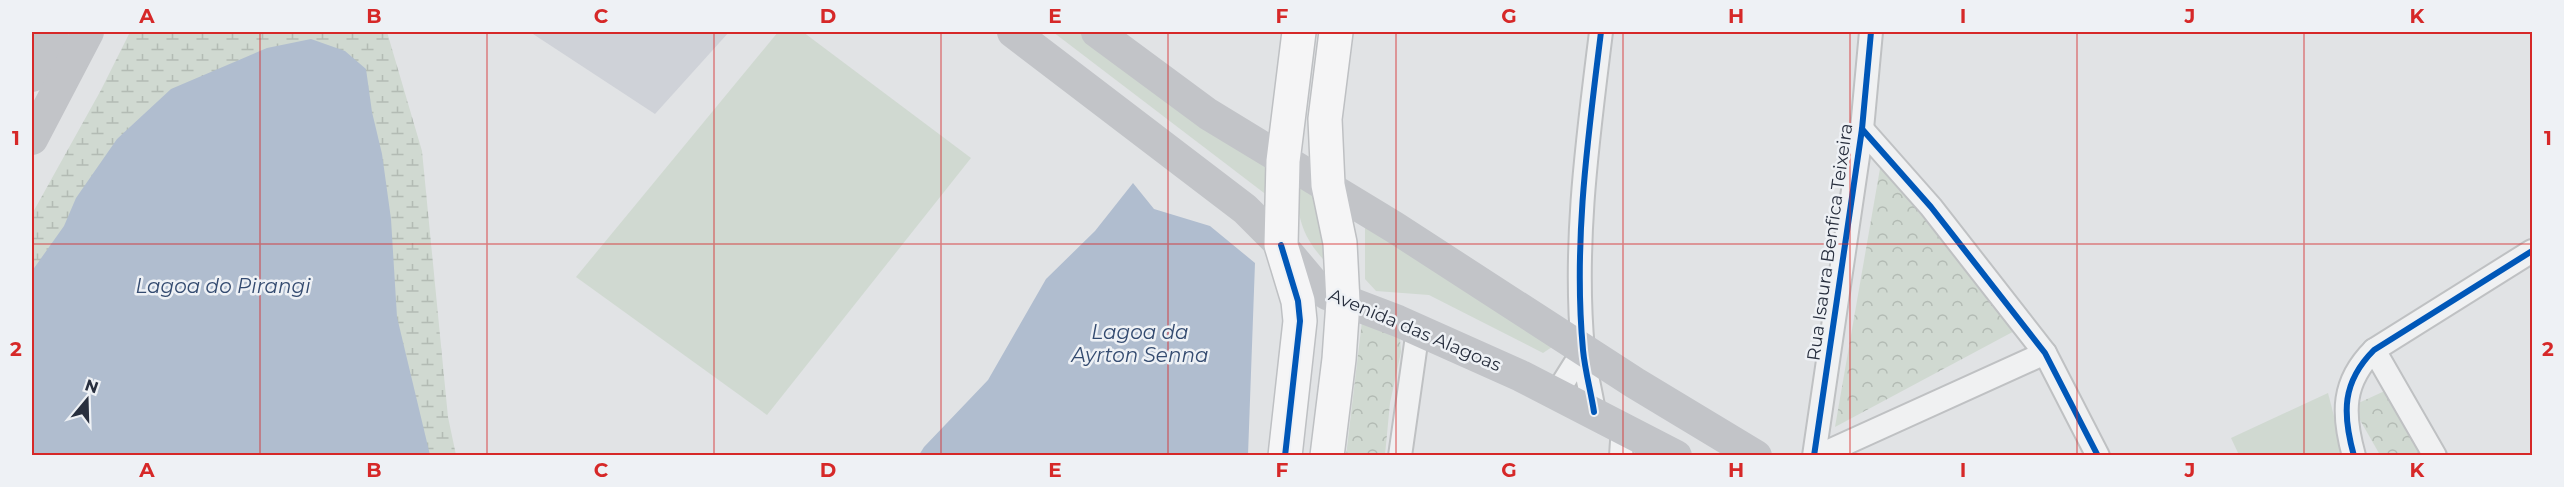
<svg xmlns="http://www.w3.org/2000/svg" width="2564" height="487" font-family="Montserrat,sans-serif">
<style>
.built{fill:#cfd2d8}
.grass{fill:#d0d9d1}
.wetland{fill:url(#wetland-marsh)}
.park{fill:url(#park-crowns)}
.water{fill:#b0bdcf}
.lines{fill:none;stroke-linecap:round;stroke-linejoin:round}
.minor-casing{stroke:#bfc1c3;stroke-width:26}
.primary-casing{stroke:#bec0c3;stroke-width:36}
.minor{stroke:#f0f1f2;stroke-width:22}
.secondary{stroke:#c2c4c8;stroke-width:32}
.primary{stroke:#f5f5f6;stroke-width:33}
.cycleway-casing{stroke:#eef1f5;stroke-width:10}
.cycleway{stroke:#0057b8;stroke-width:6}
.grid{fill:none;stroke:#d62828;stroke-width:1.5;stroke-opacity:0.55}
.labels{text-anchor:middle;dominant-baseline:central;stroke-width:5;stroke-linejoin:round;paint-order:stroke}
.street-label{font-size:18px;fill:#282f3e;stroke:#eef1f5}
.water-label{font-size:20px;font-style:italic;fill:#344b70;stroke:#eef1f5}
.neatline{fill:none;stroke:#d62828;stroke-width:2}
.grid-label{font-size:20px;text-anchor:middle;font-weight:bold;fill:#d62828}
</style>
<defs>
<pattern id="wetland-marsh" width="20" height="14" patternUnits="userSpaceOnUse" patternTransform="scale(1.5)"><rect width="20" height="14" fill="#d0d9d1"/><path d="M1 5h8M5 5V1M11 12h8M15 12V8" fill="none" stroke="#b3bbb4"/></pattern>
<pattern id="park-crowns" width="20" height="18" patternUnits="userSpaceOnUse" patternTransform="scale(1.5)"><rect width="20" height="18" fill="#d0d9d1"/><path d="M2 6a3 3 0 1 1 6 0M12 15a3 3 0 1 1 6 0" fill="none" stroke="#b3bbb4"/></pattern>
</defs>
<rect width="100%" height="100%" fill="#e1e3e5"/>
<!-- built -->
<path class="built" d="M 530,32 L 729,32 L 655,114 Z"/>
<!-- grass -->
<g class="grass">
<path d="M 778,32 L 803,32 L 971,158 L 767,415 L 576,277 Z"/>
<path d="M 1053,32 L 1094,32 L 1268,154 L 1272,199 Z"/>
<path d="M 1294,177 L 1322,195 L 1339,277 C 1302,237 1300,231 1294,177 Z"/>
<path d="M 1365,211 L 1555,345 L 1543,353 L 1429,295 L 1376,291 L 1365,279 Z"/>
<path d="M 2328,393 L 2344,455 L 2239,455 L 2231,438 Z"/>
</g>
<!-- wetland -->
<path class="wetland" d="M 130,32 L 387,32 L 422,151 L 448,417 L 456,455 L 32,456 L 32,214 L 101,90 Z"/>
<!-- park -->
<g class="park">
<path d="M 1882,157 L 2020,328 L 1835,427 Z"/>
<path d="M 1362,321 L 1399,327 L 1401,352 L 1390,403 L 1385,455 L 1346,456 Z"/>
<path d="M 2389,389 L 2428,455 L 2380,455 L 2352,406 Z"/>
</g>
<!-- water -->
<g class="water">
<path d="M 311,39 L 345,51 L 366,69 L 372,112 L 382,154 L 391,219 L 397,317 L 430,455 L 32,455 L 32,271 L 64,226 L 76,198 L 117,139 L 171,89 L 267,48 Z"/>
<path d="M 1133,183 L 1154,209 L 1210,226 L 1255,263 L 1248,455 L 919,455 L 924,447 L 988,380 L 1046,279 L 1095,231 Z"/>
</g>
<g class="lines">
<!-- minor casing -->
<g class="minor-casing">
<g id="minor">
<path d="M 1862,129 L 1931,207 L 2045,353 L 2098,456"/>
<path d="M 2374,350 L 2435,456"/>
<path d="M 1556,394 L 1583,351"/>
<path d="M 1594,412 C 1591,392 1585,371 1583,350 C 1573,243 1588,137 1601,32"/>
<path d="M 1400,456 L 1418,329"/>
<path d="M 1621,456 L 1623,426"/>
<path d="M 1814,456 L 1862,129 L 1871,32"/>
<path d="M 1818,456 L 2045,353"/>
<path d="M 2354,456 C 2342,413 2342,382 2374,350 L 2532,251"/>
</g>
</g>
<!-- primary casing -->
<g class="primary-casing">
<g id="primary">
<path d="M 1285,456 L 1300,321 L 1298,301 L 1281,245 L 1283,161 L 1299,32"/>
<path d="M 1327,456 L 1339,359 L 1343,302 L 1340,243 L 1328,185 L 1325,119 L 1336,32"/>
</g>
</g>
<!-- minor -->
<use href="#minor" class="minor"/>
<!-- secondary -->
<g class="secondary">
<path d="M 1013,32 L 1245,209 L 1281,245 L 1313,283 L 1327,294 L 1398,321 L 1521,376 L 1676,456"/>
<path d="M 1097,32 L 1208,114 L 1394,227 L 1635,383 L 1756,456"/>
<path d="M 32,76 L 53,32"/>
<path d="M 32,139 L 88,32"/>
</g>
<!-- primary -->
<use href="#primary" class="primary"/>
<!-- cycleway casing -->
<g class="cycleway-casing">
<g id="cycleway">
<path d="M 1862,129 L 1931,207 L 2045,353 L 2098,456"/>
<path d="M 1281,245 L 1298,301 L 1300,321 L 1285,456"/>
<path d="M 1594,412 C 1591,392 1585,371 1583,350 C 1573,243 1588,137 1601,32"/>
<path d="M 1814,456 L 1862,129 L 1871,32"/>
<path d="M 2354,456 C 2342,413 2342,382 2374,350 L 2532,251"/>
</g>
</g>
<!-- cycleway -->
<use href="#cycleway" class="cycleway"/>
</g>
<!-- grid -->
<path class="grid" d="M 260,32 L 260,456M 487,32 L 487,456M 714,32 L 714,456M 941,32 L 941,456M 1168,32 L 1168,456M 1396,32 L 1396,456M 1623,32 L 1623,456M 1850,32 L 1850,456M 2077,32 L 2077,456M 2304,32 L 2304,456M 32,244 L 2532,244"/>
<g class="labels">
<!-- street labels -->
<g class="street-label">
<text transform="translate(1830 242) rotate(-82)">Rua Isaura Benfica Teixeira</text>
<text transform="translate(1415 330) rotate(23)">Avenida das Alagoas</text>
</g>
<!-- water labels -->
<g class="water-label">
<text x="223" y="286">Lagoa do Pirangi</text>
<text x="1140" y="332">Lagoa da<tspan x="1140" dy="23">Ayrton Senna</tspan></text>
</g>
</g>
<!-- border -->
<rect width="2564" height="487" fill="none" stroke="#eef1f5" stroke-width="66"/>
<!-- north arrow -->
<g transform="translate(87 400) rotate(19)" stroke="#eef1f5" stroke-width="4.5" paint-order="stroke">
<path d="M0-4.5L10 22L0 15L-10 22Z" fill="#282f3e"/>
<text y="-9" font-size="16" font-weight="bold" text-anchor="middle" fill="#282f3e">N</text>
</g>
<rect x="33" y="33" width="2498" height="421" class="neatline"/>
<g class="grid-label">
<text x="147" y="23">A</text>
<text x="374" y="23">B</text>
<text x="601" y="23">C</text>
<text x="828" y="23">D</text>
<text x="1055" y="23">E</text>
<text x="1282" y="23">F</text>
<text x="1509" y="23">G</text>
<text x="1736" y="23">H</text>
<text x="1963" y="23">I</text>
<text x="2190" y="23">J</text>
<text x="2417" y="23">K</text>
<text x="16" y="145">1</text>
<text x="2548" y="145">1</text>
<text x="16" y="356">2</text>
<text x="2548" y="356">2</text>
<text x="147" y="477">A</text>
<text x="374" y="477">B</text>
<text x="601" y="477">C</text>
<text x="828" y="477">D</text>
<text x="1055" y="477">E</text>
<text x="1282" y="477">F</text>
<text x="1509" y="477">G</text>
<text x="1736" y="477">H</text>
<text x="1963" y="477">I</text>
<text x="2190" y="477">J</text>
<text x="2417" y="477">K</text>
</g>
</svg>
